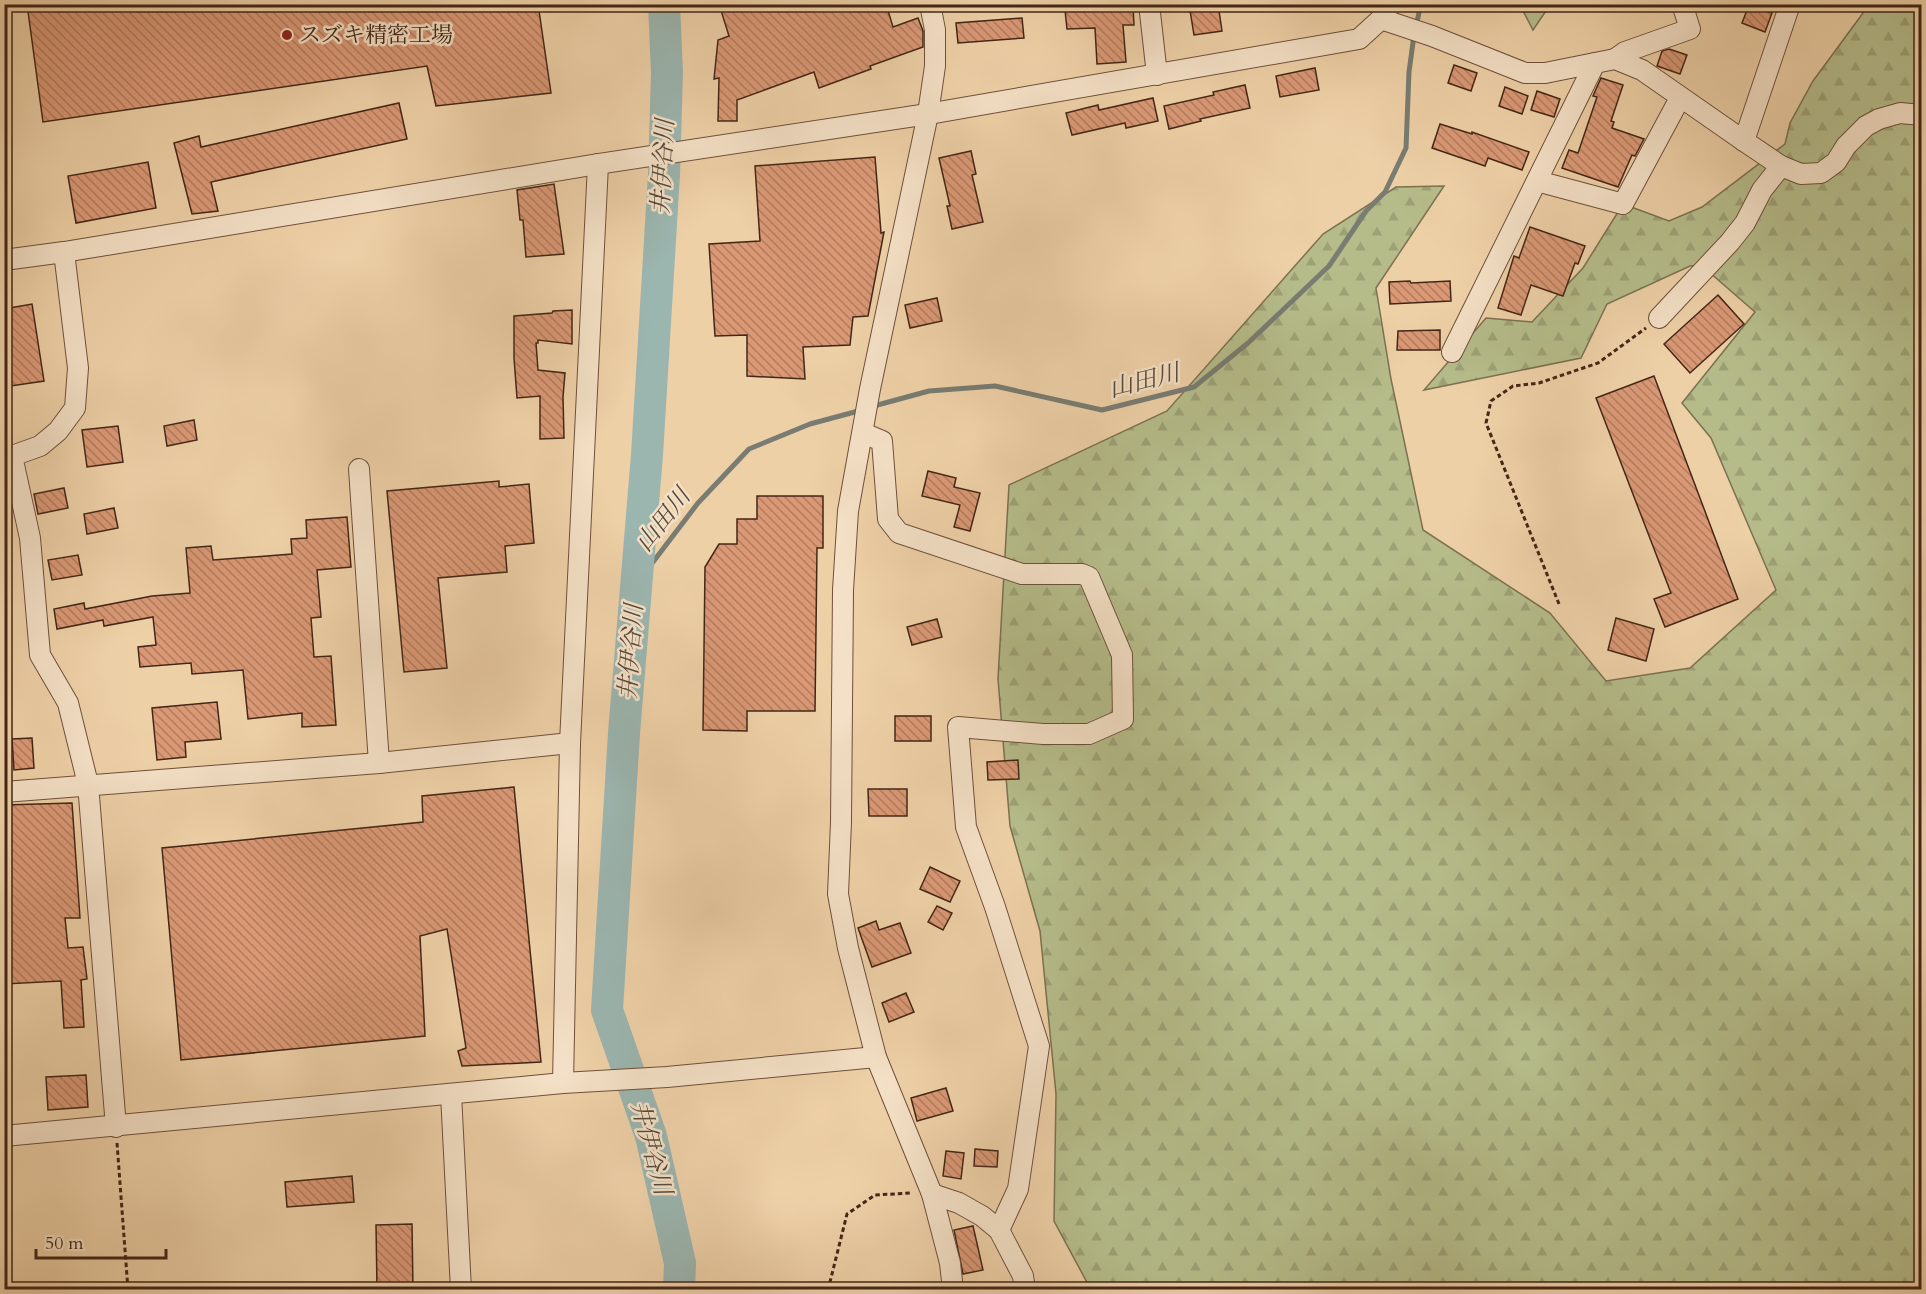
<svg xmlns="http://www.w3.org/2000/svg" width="1926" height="1294" font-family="Cardo,'Noto Serif JP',serif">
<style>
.forest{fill:url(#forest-firs);stroke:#7c7150;stroke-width:1.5}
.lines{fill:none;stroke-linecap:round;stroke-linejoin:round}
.stream{stroke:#787c72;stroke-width:5}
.river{stroke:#9bb5af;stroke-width:32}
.building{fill:url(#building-back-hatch);stroke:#432616;stroke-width:1.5}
.minor-casing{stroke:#6e503a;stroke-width:22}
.path{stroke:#432616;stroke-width:3;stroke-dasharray:4.5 3;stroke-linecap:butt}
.minor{stroke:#f4e0c6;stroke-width:20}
.poi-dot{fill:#8f2418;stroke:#f4e0c6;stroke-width:2}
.labels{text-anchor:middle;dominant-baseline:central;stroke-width:5;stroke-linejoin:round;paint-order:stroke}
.poi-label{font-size:22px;fill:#432616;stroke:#f4e0c6;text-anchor:start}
.water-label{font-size:24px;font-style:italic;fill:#594a3c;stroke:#f4e0c6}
</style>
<defs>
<pattern id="forest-firs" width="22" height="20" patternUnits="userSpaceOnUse" patternTransform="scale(1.5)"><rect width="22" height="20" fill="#b5bc8a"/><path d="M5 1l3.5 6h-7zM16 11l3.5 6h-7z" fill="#9da176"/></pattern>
<pattern id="building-back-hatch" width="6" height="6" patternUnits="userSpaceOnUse" patternTransform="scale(1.5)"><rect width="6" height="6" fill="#da9875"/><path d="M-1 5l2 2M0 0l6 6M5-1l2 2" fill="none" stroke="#b27c5f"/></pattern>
</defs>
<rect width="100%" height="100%" fill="#eed0a7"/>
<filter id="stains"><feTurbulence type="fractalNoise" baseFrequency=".00333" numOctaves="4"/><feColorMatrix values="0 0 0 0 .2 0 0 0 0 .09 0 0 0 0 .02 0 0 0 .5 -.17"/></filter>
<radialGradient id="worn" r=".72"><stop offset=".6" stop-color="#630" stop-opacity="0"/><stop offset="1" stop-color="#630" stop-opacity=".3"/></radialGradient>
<!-- forest -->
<g class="forest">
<path d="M 1520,5 L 1550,5 L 1533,30 Z"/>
<path d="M 1862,5 L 1921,5 L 1921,1289 L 1090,1288 L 1054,1221 L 1056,1094 L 1040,931 L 1010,826 L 998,679 L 1009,485 L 1167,411 L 1323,234 L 1396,187 L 1444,186 L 1376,288 L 1391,379 L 1423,530 L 1550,613 L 1606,681 L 1690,668 L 1776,590 L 1711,438 L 1682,403 L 1755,312 L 1701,265 L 1690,266 L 1607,304 L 1581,358 L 1424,390 L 1486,318 L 1532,322 L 1583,268 L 1623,204 L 1669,221 L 1702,207 L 1785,144 L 1790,123 L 1813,81 L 1863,13 Z"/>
</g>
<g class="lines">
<!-- stream -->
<g class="stream">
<path d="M 1416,26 L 1421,4"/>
<path d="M 870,407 L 929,391 L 995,386 L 1102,410 L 1194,387 L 1248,343 L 1329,266 L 1366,211 L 1385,192 L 1406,148 L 1409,72 L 1414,35"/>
<path d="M 637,583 L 698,503 L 749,449 L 810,424 L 862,410"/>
</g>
<!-- river -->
<path class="river" d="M 664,4 L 667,73 L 664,174 L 647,455 L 624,733 L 607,1010 L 651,1136 L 680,1263 L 679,1290"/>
</g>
<!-- building -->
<g class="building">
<path d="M 27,4 L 538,4 L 551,93 L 436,106 L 427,66 L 43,122 Z"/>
<path d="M 719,4 L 886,4 L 893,27 L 918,18 L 923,31 L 923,47 L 870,66 L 871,69 L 819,88 L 814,72 L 737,100 L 737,121 L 718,121 L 719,78 L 714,79 L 718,40 L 729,36 Z"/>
<path d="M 1189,4 L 1218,4 L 1222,31 L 1194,35 Z"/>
<path d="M 1749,5 L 1772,13 L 1765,32 L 1742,23 Z"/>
<path d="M 1133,6 L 1134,25 L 1123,25 L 1126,62 L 1097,64 L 1095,28 L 1067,29 L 1065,10 Z"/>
<path d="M 1022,18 L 1024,38 L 958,43 L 956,23 Z"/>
<path d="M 1669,49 L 1687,55 L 1680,74 L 1657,66 L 1662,51 Z"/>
<path d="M 1454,65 L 1477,73 L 1471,91 L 1448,83 Z"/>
<path d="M 1315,68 L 1319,90 L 1280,97 L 1276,76 Z"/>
<path d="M 1601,78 L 1623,85 L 1611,121 L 1614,122 L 1612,128 L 1644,139 L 1635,156 L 1632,155 L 1618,187 L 1562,168 L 1569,150 L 1578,153 L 1597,97 L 1593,96 Z"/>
<path d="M 1245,85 L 1250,108 L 1200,119 L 1201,121 L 1169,129 L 1164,106 L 1214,95 L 1213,92 Z"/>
<path d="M 1505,87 L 1528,96 L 1522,114 L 1499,106 Z"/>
<path d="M 1537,91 L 1560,99 L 1554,117 L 1531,110 Z"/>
<path d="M 1153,98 L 1158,121 L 1126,128 L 1125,123 L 1072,135 L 1066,113 L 1098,105 L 1099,110 Z"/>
<path d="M 399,103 L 407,139 L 211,182 L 218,211 L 192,214 L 174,143 L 199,136 L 201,147 Z"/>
<path d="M 1440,124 L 1472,134 L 1472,132 L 1529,152 L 1522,170 L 1488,158 L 1485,166 L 1432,148 Z"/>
<path d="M 971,151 L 976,174 L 972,175 L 983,222 L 952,229 L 947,206 L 950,206 L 939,158 Z"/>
<path d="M 875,157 L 881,233 L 884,232 L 868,316 L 853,317 L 850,345 L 803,347 L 805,379 L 747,376 L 747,335 L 715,336 L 709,244 L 760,241 L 755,166 Z"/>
<path d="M 148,162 L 156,208 L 76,223 L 68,176 Z"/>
<path d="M 554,184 L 564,254 L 526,257 L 523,220 L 520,220 L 517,190 Z"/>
<path d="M 1530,227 L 1585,246 L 1578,264 L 1575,263 L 1563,296 L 1531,285 L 1521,315 L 1498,308 L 1514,256 L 1519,258 Z"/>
<path d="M 1410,281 L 1411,283 L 1450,281 L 1451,301 L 1390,304 L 1389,282 Z"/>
<path d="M 1718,295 L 1744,324 L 1690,373 L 1664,344 Z"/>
<path d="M 937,298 L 942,321 L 910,328 L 905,305 Z"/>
<path d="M 32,304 L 44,381 L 4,387 L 4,309 Z"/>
<path d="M 572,310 L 572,344 L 538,340 L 538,343 L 536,343 L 538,370 L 565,373 L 563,397 L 564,438 L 540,439 L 540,396 L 517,398 L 514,358 L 514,316 L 552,313 L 553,311 Z"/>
<path d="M 1440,330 L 1440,350 L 1397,350 L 1398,331 Z"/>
<path d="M 1654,376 L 1738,599 L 1665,627 L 1654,599 L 1671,593 L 1596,398 Z"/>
<path d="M 194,420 L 197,440 L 167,446 L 164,426 Z"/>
<path d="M 118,426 L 123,462 L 87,467 L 82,430 Z"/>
<path d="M 928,471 L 956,478 L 954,487 L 980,493 L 970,531 L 954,527 L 960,505 L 922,496 Z"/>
<path d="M 499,481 L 499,487 L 529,484 L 534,543 L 505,546 L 507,572 L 438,578 L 447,668 L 404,672 L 387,491 Z"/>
<path d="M 64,488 L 68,508 L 38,514 L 34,494 Z"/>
<path d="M 757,496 L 823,496 L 823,548 L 817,548 L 815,711 L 747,711 L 747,731 L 703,730 L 705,567 L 719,544 L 737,544 L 737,519 L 757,519 Z"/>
<path d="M 114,508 L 118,528 L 87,534 L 84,514 Z"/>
<path d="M 347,517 L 351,567 L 317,570 L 321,617 L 311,618 L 314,657 L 331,656 L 336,725 L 302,727 L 302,713 L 248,719 L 243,670 L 192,674 L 191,663 L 140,667 L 138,647 L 156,645 L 153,617 L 104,626 L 103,620 L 57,629 L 54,609 L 84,603 L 85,609 L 152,596 L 190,593 L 186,548 L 211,546 L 213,560 L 292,554 L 291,539 L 307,538 L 306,520 Z"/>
<path d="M 78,555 L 82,575 L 52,580 L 48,560 Z"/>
<path d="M 1616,618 L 1654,629 L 1646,661 L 1608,650 Z"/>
<path d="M 937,619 L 942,637 L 912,645 L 907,627 Z"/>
<path d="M 217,702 L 221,739 L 185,742 L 186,757 L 157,760 L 152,708 Z"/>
<rect x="895" y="716" width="36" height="25"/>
<path d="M 32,738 L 34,768 L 14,770 L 12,739 Z"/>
<path d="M 1018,760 L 1019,779 L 988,780 L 987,762 Z"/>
<path d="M 514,787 L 541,1062 L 462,1066 L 458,1051 L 466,1048 L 447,929 L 420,936 L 425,1036 L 181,1060 L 162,848 L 423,822 L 422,796 Z"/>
<path d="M 868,789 L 907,789 L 907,816 L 869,816 Z"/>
<path d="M 72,803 L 80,918 L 65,918 L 68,948 L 83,947 L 87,979 L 81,980 L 84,1027 L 64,1028 L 61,981 L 4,984 L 4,805 Z"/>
<path d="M 930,867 L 960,881 L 950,902 L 920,889 Z"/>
<path d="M 937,906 L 952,913 L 943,930 L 928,922 Z"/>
<path d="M 876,921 L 879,930 L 900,923 L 911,953 L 872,967 L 858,928 Z"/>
<path d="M 906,993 L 914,1012 L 889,1022 L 882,1003 Z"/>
<path d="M 86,1075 L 88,1107 L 48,1110 L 46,1077 Z"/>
<path d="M 946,1088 L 953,1111 L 917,1121 L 911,1098 Z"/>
<path d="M 975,1149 L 998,1151 L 997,1167 L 974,1166 Z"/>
<path d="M 946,1151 L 964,1153 L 961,1179 L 943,1176 Z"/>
<path d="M 352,1176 L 354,1202 L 287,1207 L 285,1182 Z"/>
<path d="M 412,1224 L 413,1290 L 377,1290 L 376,1225 Z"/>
<path d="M 973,1226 L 983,1270 L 963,1274 L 954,1230 Z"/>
</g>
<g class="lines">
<!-- minor casing -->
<g class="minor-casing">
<g id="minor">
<path d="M 930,4 L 935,30 L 935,66 L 928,114 L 870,389 L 848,511 L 843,590 L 841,822 L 838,894 L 848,948 L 876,1057 L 932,1194 L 950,1263 L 953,1290"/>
<path d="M 1149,4 L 1157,75"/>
<path d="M 1381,19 L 1432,36 L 1525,73 L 1545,73 L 1615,59 L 1642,70 L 1744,141 L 1781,166 L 1801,174 L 1821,173 L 1836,162 L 1846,146 L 1866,126 L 1879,119 L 1900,113 L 1922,115"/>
<path d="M 1615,59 L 1625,52 L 1690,29 L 1682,4"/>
<path d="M 1744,141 L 1790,4"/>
<path d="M 1537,181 L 1623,204 L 1680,98"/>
<path d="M 64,252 L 78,368 L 75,408 L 58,431 L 40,446 L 12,456 L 30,538 L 40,655 L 68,703 L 88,784 L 116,1127"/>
<path d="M 4,260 L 64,252 L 598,164 L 928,114 L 1359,39 L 1381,19 L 1390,4"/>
<path d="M 1659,318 L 1730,242 L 1745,223 L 1762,190 L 1781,166"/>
<path d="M 1452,352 L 1595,63"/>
<path d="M 863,433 L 882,441 L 888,519 L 899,533 L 1022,574 L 1082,574 L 1089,577 L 1122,655 L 1123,719 L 1089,734 L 1043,734 L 958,727 L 966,827 L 995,907 L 1039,1046 L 1018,1189 L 999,1230"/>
<path d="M 359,469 L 379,763"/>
<path d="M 4,792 L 379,763 L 570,743"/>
<path d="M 563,1083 L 570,743 L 598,164"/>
<path d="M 451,1094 L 461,1290"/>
<path d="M 4,1136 L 563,1083 L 667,1077 L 876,1057"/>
<path d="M 932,1194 L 959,1203 L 982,1216 L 999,1230 L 1023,1276 L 1025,1290"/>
</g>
</g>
<!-- path -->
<g class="path">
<path d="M 1559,604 L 1486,423 L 1491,401 L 1513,386 L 1539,383 L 1598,363 L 1646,328"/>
<path d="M 117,1143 L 128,1290"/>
<path d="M 828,1290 L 847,1214 L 875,1195 L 912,1193"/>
</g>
<!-- minor -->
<use href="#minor" class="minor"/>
</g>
<!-- markers -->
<circle class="poi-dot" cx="287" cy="35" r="6"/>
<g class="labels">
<!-- poi labels -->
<g class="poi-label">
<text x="299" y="35">スズキ精密工場</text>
</g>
<!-- water labels -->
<g class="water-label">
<text transform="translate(663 167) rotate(-87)">井伊谷川</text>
<text transform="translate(1144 381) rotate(-14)">山田川</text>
<text transform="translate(663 520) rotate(-52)">山田川</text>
<text transform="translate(631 652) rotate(-86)">井伊谷川</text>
<text transform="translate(651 1148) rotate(75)">井伊谷川</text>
</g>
</g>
<!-- margin -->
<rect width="1926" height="1294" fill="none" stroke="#eed0a7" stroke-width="24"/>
<rect x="6" y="6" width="1914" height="1282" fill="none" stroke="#432616" stroke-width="3"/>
<rect x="12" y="12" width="1902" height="1270" fill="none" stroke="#432616" stroke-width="1.5"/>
<!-- scale -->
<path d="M36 1249v9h130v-9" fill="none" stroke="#432616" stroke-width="3"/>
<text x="45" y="1249" font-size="18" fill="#432616" stroke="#f4e0c6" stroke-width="4.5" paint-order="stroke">50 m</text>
<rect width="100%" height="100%" filter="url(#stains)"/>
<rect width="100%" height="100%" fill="url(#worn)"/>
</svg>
